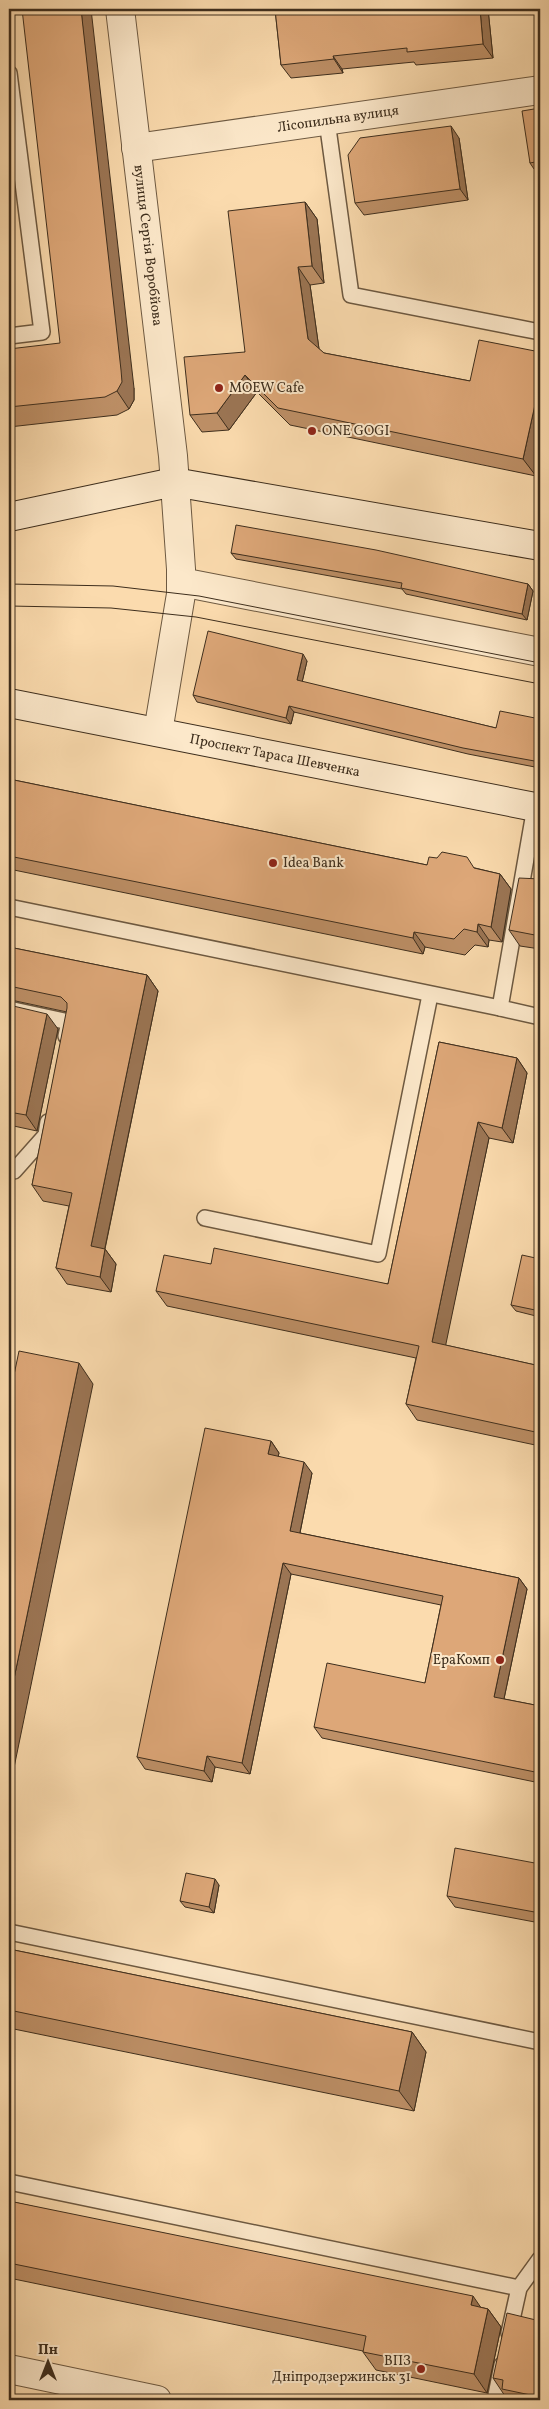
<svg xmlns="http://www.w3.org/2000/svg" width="549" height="2409" font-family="Vollkorn,serif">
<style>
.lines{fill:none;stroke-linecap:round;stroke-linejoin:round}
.service-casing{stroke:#6d5941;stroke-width:18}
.minor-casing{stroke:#6d5941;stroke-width:30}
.secondary-casing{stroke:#3e2e1d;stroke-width:30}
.service{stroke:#fce8ca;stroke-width:15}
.minor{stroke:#fce8ca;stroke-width:28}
.secondary{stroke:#fce8ca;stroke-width:28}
.tram{stroke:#3e2e1d;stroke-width:1}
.wall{fill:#be9067;stroke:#3e2e1d}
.shaded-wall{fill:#9b7554;stroke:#3e2e1d}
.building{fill:#dda778;stroke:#3e2e1d}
.poi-dot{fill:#8f2418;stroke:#fce8ca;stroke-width:2}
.labels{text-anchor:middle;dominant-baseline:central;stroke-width:4;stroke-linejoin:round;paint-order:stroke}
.street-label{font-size:14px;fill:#3e2e1d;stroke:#fce8ca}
.poi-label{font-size:14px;fill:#3e2e1d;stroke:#fce8ca;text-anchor:start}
</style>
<rect width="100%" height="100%" fill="#fbdbae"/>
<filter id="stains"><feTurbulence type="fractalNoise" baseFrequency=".004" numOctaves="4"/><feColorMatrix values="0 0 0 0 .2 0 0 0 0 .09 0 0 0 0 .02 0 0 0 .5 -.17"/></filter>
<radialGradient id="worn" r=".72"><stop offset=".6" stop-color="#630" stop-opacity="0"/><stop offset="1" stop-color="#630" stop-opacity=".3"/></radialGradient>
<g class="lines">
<!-- service casing -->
<g class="service-casing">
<g id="service">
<path d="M 9,73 L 42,332 L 9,336"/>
<path d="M 327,121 L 351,295 L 540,332"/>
<path d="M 535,807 L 500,1008 L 540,1017"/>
<path d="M 9,907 L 500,1008"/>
<path d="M 9,1009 L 69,1022 L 66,1036"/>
<path d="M 9,1170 L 14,1171 L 46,1135 L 48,1122"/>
<path d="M 205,1218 L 378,1254 L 430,995"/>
<path d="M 9,1932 L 540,2042"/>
<path d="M 9,2182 L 519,2288"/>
<path d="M 509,2333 L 519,2288 L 540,2259"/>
<path d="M 495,2400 L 502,2365"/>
</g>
</g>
<!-- minor casing -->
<g class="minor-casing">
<g id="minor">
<path id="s1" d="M 120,9 L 173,456 L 181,569 L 181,594 L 158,732"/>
<path id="s2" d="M 136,148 L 540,90"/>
<path d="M 181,582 L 540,652"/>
<path d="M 9,2369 L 157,2400"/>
</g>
</g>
<!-- secondary casing -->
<g class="secondary-casing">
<g id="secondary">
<path d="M 9,517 L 174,482 L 540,546"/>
<path id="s3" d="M 9,703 L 540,808"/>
</g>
</g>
<!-- service -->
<use href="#service" class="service"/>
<!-- minor -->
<use href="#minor" class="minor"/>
<!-- secondary -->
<use href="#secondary" class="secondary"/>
<!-- tram -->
<g class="tram">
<path d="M 9,584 L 113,586 L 199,596 L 540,663"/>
<path d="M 9,606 L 111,608 L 196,617 L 540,684"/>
</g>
</g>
<!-- wall -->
<g class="wall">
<path d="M 275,9 L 488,9 L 493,58 L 416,65 L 414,62 L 342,69 L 343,73 L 291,78 L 281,65 Z"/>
<path d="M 540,108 L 540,168 L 534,169 L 530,163 Z"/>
<path d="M 459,138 L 468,200 L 364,215 L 355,203 Z"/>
<path d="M 305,202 L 317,219 L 324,283 L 310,285 L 319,349 L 324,353 L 470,381 L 536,476 L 290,425 L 257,392 L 229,430 L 202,432 L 190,415 L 245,352 Z"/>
<path d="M 9,349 L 134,388 L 134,400 L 129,409 L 117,415 L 9,427 Z"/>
<path d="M 231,553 L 528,584 L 533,591 L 527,620 L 406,594 L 402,589 L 236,559 Z"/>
<path d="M 307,661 L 302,682 L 496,728 L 540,719 L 540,768 L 468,754 L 294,712 L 291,724 L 197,702 L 193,695 Z"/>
<path d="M 9,779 L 427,865 L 475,868 L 500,874 L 511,889 L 502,942 L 489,940 L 488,947 L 475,945 L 465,955 L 425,947 L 423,954 L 9,869 Z"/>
<path d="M 540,879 L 540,949 L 520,946 L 509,930 Z"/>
<path d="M 9,947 L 147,975 L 158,991 L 105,1249 L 116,1264 L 111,1292 L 67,1284 L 56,1268 L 69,1206 L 43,1201 L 32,1185 L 67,1012 L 11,1000 L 9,1000 Z"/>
<path d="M 9,1005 L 58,1029 L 37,1131 L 9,1125 Z"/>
<path d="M 439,1042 L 517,1058 L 527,1073 L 513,1143 L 489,1138 L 445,1345 L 540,1366 L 540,1446 L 417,1420 L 406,1404 L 416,1358 L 167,1306 L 156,1291 L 211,1264 L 388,1284 Z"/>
<path d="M 540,1259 L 540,1317 L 516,1311 L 511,1305 Z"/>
<path d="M 271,1441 L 279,1453 L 278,1456 L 312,1473 L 300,1533 L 519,1578 L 527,1589 L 504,1699 L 540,1706 L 540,1783 L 322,1738 L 314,1727 L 425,1683 L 441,1605 L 291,1574 L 250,1774 L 215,1767 L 212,1782 L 145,1769 L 137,1757 Z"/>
<path d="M 540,1864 L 540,1923 L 455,1907 L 447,1896 Z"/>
<path d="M 219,1885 L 214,1913 L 185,1907 L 180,1901 Z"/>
<path d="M 9,1949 L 412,2032 L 426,2052 L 414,2111 L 9,2028 Z"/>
<path d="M 9,2201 L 488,2309 L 501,2327 L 487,2393 L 376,2370 L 363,2352 L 363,2351 L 9,2278 Z"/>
<path d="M 540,2321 L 540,2400 L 509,2400 L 507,2397 L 505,2396 L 493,2378 Z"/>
</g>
<!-- shaded-wall -->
<g class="shaded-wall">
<path d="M 81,9 L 91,9 L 134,388 L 134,400 L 129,409 L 117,391 Z"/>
<path d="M 480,9 L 488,9 L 493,58 L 483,44 Z"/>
<path d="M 333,56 L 342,69 L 343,73 L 334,59 Z"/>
<path d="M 451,126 L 459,138 L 468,200 L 460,189 Z"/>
<path d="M 305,202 L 317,219 L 324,283 L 312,266 Z"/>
<path d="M 298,267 L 310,285 L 320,356 L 308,339 Z"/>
<path d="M 245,375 L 257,392 L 229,430 L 217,413 Z"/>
<path d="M 540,382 L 540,455 L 536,476 L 523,459 Z"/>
<path d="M 528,584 L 533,591 L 527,620 L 522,614 Z"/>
<path d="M 303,654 L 307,661 L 301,687 L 297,680 Z"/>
<path d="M 289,706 L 294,712 L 291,724 L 286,718 Z"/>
<path d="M 500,874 L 511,889 L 502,942 L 491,927 Z"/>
<path d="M 478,924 L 489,940 L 488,947 L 477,932 Z"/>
<path d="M 414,932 L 425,947 L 423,954 L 413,938 Z"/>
<path d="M 147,975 L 158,991 L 102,1262 L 91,1246 Z"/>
<path d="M 47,1014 L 58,1029 L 37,1131 L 26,1115 Z"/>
<path d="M 517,1058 L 527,1073 L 513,1143 L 502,1128 Z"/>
<path d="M 478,1122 L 489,1138 L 443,1358 L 432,1342 Z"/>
<path d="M 105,1249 L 116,1264 L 111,1292 L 100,1277 Z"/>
<path d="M 79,1363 L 93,1384 L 9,1792 L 9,1703 Z"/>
<path d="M 271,1441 L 279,1453 L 276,1466 L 268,1454 Z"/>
<path d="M 304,1462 L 312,1473 L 298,1542 L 290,1531 Z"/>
<path d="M 283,1563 L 291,1574 L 250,1774 L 242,1763 Z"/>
<path d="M 519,1578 L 527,1589 L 502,1708 L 494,1697 Z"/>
<path d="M 207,1756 L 215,1767 L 212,1782 L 204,1771 Z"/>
<path d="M 215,1879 L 219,1885 L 214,1913 L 209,1907 Z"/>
<path d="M 412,2032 L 426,2052 L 414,2111 L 399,2091 Z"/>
<path d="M 473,2296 L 486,2315 L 471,2305 Z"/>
<path d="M 488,2309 L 501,2327 L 487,2393 L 474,2374 Z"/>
</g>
<!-- building -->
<g class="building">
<path d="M 22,9 L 81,9 L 121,370 L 122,382 L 117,391 L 105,397 L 9,407 L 9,349 L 60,343 Z"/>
<path d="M 275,9 L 480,9 L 483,44 L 407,52 L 407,48 L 333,56 L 334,59 L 281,65 Z"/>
<path d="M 540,108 L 540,161 L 530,163 L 522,111 Z"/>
<path d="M 451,126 L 460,189 L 355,203 L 348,155 L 360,138 Z"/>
<path d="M 305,202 L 312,266 L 298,267 L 308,339 L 324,353 L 470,381 L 479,340 L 540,352 L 540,382 L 523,459 L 278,408 L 245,375 L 217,413 L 190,415 L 184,357 L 245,352 L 228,211 Z"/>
<path d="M 236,525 L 376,550 L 528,584 L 522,614 L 401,588 L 402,583 L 231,553 Z"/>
<path d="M 208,631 L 303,654 L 297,680 L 496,728 L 500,711 L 540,719 L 540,762 L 463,748 L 289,706 L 286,718 L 193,695 Z"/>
<path d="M 9,779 L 427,865 L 429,857 L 437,858 L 442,852 L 467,857 L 474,868 L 500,874 L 491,927 L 478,924 L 477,932 L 464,929 L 454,939 L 414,932 L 413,938 L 9,856 Z"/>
<path d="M 519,878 L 540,879 L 540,936 L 509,930 Z"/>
<path d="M 9,947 L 147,975 L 91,1246 L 105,1249 L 100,1277 L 56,1268 L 72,1193 L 32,1185 L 67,1008 L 67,1003 L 61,997 L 9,986 Z"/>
<path d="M 9,1005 L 47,1014 L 26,1115 L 9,1112 Z"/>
<path d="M 439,1042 L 517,1058 L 502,1128 L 478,1122 L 432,1342 L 540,1366 L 540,1433 L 406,1404 L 419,1346 L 156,1291 L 164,1255 L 211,1264 L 214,1248 L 388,1284 Z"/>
<path d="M 522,1255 L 540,1259 L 540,1311 L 511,1305 Z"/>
<path d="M 19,1351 L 79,1363 L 9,1703 L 9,1399 Z"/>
<path d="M 205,1428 L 271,1441 L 268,1454 L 304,1462 L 290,1531 L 519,1578 L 494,1697 L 540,1706 L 540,1773 L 314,1727 L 327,1663 L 425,1683 L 443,1596 L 283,1563 L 242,1763 L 207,1756 L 204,1771 L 137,1757 Z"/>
<path d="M 455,1848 L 540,1864 L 540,1913 L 447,1896 Z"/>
<path d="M 186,1873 L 215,1879 L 209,1907 L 180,1901 Z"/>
<path d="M 9,1949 L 412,2032 L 399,2091 L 9,2010 Z"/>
<path d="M 9,2201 L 473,2296 L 471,2305 L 488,2309 L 474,2374 L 363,2352 L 366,2336 L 9,2263 Z"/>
<path d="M 507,2313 L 540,2321 L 540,2397 L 502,2389 L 503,2380 L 493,2378 Z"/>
</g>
<!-- markers -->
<g class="poi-dot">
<circle cx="219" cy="388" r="5"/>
<circle cx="312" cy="431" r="5"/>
<circle cx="273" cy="863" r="5"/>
<circle cx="500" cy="1660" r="5"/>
<circle cx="421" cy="2369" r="5"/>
</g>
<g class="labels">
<!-- street labels -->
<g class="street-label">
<text stroke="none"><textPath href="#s2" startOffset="204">Лісопильна вулиця</textPath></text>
<text stroke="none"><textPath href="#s1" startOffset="238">вулиця Сергія Воробйова</textPath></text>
<text stroke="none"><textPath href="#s3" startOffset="271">Проспект Тараса Шевченка</textPath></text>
</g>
<!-- poi labels -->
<g class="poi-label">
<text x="229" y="388">MOEW Cafe</text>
<text x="322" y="431">ONE GOGI</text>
<text x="283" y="863">Idea Bank</text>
<text x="490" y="1660" text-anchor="end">ЕраКомп</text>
<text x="411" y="2361" text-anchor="end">ВПЗ<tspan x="411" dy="16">Дніпродзержинськ 31</tspan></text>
</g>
</g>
<!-- margin -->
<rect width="549" height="2409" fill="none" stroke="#fbdbae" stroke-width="30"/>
<rect x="10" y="10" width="529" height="2389" fill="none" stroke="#3e2e1d" stroke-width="2.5"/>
<rect x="15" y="15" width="519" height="2379" fill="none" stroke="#3e2e1d"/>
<!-- north arrow -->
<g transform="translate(48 2362)" stroke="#fce8ca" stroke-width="4" paint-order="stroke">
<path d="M0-4L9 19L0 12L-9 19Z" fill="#3e2e1d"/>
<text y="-8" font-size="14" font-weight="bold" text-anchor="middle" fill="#3e2e1d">Пн</text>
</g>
<rect width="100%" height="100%" filter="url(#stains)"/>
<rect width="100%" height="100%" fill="url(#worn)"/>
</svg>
